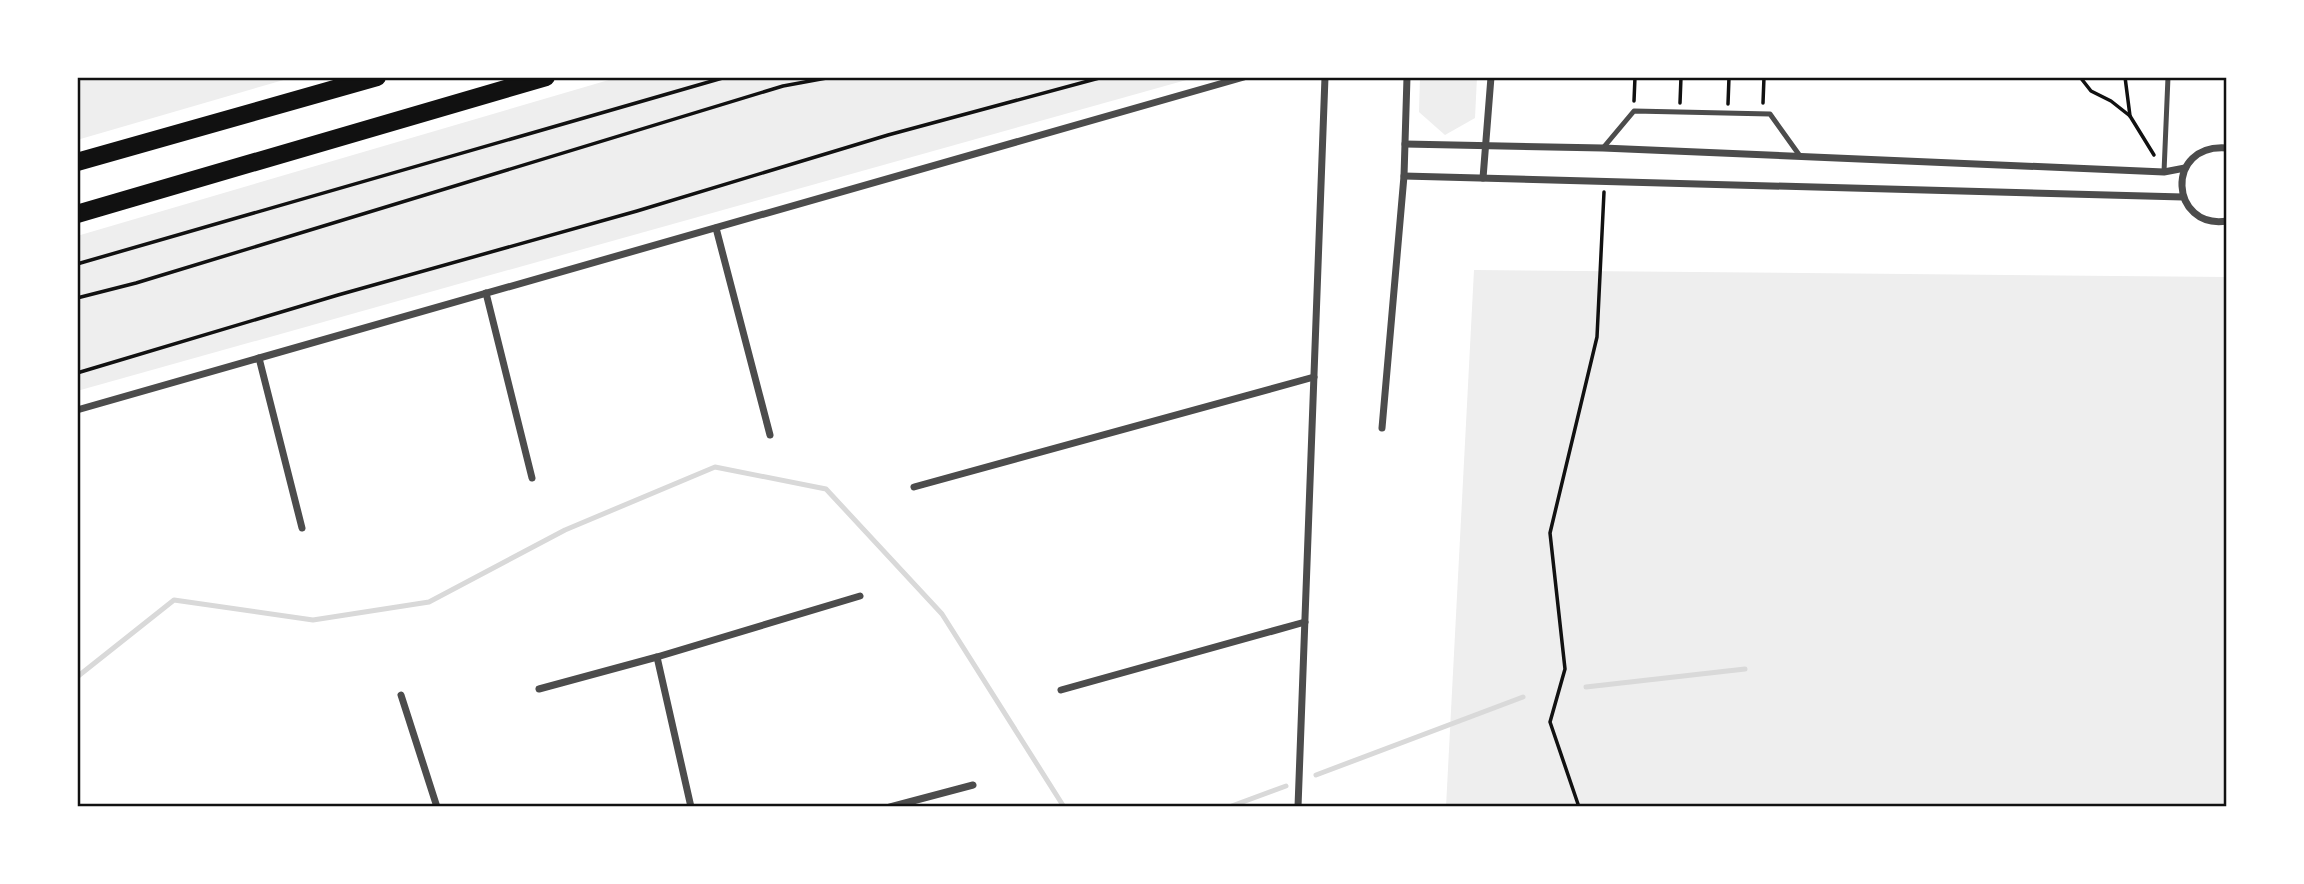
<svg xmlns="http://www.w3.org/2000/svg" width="2304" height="884" font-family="'Space Grotesk',sans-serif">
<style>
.green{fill:#eee}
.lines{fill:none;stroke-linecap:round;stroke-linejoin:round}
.stream{stroke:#d9d9d9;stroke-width:5}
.path{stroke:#111;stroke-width:3.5}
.service{stroke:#4c4c4c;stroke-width:5}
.minor{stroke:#4c4c4c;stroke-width:7}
.primary{stroke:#111;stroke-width:18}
.neatline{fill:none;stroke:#111;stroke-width:2.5}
</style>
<rect width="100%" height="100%" fill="#fff"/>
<!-- green -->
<g class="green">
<path d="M 77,77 L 294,77 L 77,140 Z"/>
<path d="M 619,77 L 1197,77 L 77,391 L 77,236 Z"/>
<path d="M 1420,77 L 1477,77 L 1475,118 L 1445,135 L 1419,112 Z"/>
<path d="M 1474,270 L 2227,277 L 2227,807 L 1446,807 Z"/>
</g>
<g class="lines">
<!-- stream -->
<g class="stream">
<path d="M 77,677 L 174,600 L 313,620 L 429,602 L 565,530 L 715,467 L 826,489 L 942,614 L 1064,807"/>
<path d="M 1586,687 L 1745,669"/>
<path d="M 1316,775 L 1523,697"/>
<path d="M 1229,807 L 1286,786"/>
</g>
<!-- path -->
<g class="path">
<path d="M 2080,77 L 2091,91 L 2111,101 L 2130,116 L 2154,155"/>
<path d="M 2123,77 L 2125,77 L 2130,116"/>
<path d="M 1634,101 L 1635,77"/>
<path d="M 1680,103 L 1681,77"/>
<path d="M 1763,103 L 1764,77"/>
<path d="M 1728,104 L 1729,77"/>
<path d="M 77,264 L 726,77"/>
<path d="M 77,298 L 136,283 L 783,86 L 832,77"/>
<path d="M 77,373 L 338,295 L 637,211 L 888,135 L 1103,77"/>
<path d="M 1579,807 L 1550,722 L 1565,669 L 1550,533 L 1597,337 L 1604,192"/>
</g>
<!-- service -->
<g class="service">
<path d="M 1603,148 L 1634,111 L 1770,114 L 1800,156"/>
<path d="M 2164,172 L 2168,77"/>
</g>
<!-- minor -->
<g class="minor">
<path d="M 1405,144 L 1603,148 L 2164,172 L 2185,168"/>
<path d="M 2227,148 C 2164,143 2170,230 2227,221"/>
<path d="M 1404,176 L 2183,197"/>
<path d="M 1483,178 L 1491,77"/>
<path d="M 716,228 L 770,435"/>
<path d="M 486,293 L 532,478"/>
<path d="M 259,358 L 302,528"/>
<path d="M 77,410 L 1244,77"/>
<path d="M 1382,428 L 1404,176 L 1407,77"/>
<path d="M 914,487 L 1314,377"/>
<path d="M 657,657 L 691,807"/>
<path d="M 539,689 L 657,657 L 860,596"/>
<path d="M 1061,690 L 1305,622"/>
<path d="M 401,695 L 437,807"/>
<path d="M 890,807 L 973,785"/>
<path d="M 1298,807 L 1325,77"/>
</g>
<!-- primary -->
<g class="primary">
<path d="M 77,162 L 377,77"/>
<path d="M 77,214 L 546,77"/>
</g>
</g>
<!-- border -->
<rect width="2304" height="884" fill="none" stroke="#ffffff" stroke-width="158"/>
<rect x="79" y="79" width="2146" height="726" class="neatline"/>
</svg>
